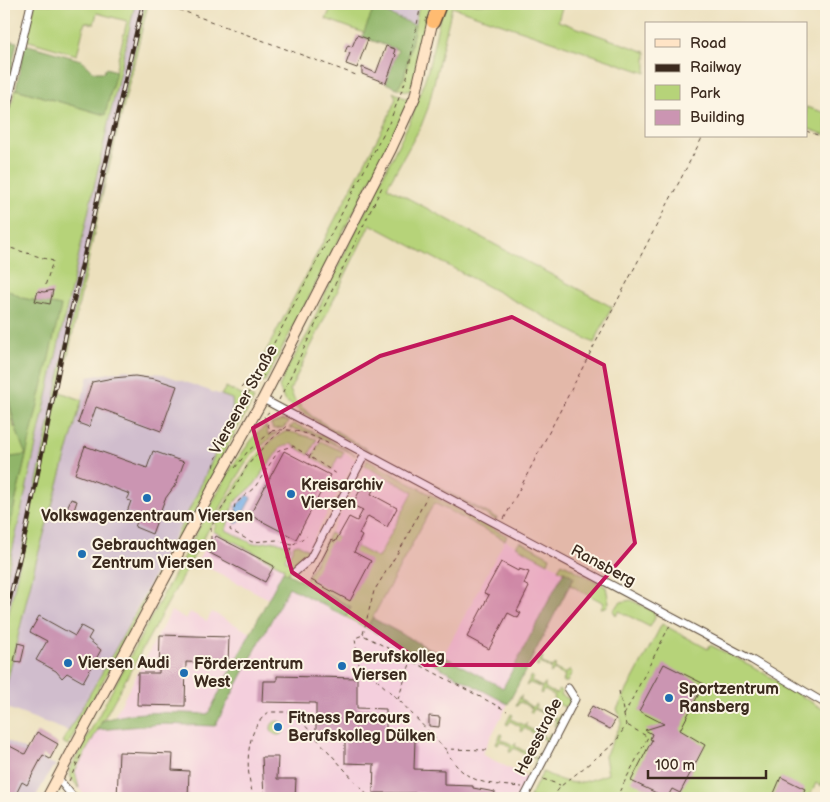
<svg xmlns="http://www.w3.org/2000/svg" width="830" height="802" font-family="'Balsamiq Sans',sans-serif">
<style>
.built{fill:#f4cfdd;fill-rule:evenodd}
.industrial{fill:#d0bdcd}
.green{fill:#b6d379;stroke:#787e4c}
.forest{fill:#90b569;stroke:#667044}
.water{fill:#78afe7;stroke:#5a6c82}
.building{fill:#cb95b2}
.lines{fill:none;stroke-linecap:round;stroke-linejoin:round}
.minor-casing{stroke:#564536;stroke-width:9}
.secondary-casing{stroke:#564536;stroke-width:12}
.motorway-casing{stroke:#564536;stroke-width:15}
.path{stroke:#564536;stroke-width:1;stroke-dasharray:4 4;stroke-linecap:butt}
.minor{stroke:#fff;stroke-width:7}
.secondary{stroke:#ffe4c6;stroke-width:10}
.motorway{stroke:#ffbb71;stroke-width:12}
.rail-casing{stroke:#3b2a1e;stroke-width:4.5}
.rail{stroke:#fcf5e5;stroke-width:2.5;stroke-dasharray:8;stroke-linecap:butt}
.marked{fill:#c2185b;fill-opacity:0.2;stroke:#c2185b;stroke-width:4;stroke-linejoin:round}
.poi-dot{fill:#1f6fb2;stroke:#fcf5e5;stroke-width:2}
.labels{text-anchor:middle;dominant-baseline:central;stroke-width:4;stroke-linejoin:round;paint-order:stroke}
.street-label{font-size:16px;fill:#3b2a1e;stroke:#fcf5e5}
.poi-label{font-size:16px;font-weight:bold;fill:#3b2a1e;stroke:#fcf5e5;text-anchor:start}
</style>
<rect width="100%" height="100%" fill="#fcf5e5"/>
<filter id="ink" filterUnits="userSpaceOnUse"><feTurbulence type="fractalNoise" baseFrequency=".02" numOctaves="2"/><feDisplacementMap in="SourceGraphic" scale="10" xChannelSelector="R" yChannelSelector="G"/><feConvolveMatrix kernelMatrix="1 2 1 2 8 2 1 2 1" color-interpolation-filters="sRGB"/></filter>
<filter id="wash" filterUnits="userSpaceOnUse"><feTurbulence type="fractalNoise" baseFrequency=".0096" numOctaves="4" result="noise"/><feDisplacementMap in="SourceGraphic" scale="20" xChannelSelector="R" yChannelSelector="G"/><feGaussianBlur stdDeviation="1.12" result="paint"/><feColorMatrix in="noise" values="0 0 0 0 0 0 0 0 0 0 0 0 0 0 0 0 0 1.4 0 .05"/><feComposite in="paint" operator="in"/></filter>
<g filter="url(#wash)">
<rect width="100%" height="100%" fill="#ece0bd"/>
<!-- built -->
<g class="built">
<path d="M 317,439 L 320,441 L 312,457 L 332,469 L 338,456 L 341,457 L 344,452 L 358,461 L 354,469 L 351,468 L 308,549 L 298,544 L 287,561 L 285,560 L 290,546 L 275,541 L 253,544 L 226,531 L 234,503 L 280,448 L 291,444 L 309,455 ZM 236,506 L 246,509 L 239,522 L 234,521 Z"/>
<path d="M 366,466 L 413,492 L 377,558 L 330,533 Z"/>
<path d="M 213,531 L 285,568 L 269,599 L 197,562 Z"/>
<path d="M 505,540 L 564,571 L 503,688 L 443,656 Z"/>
<path d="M 289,587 L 508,704 L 482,754 L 530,779 L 520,798 L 86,798 L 79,788 L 75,771 L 98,730 L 162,724 L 215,726 Z"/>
<path d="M 171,611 L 186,619 L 190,612 L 207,621 L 212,612 L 251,633 L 208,714 L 163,712 L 114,717 Z"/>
</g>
<!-- industrial -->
<g class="industrial">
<path d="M 135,4 L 145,4 L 65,350 L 4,636 L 4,588 Z"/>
<path d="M 376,4 L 419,4 L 415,25 L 374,8 Z"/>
<path d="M 125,370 L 163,374 L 232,399 L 233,410 L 229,426 L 206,476 L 119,642 L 68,731 L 4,707 L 4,695 L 34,569 L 88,377 Z"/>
<path d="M 4,739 L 57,766 L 52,768 L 35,798 L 4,798 Z"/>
</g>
<!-- green -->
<g class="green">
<path d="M 35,4 L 135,4 L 4,588 L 4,550 L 26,456 L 4,458 L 4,371 L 14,428 L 61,307 L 22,298 L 4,288 L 4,127 L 16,89 L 105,115 L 127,21 L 97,13 L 94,24 L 85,22 L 77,55 L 26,40 Z"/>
<path d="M 145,4 L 148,4 L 103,192 L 60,392 L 82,400 L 34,569 L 4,695 L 4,636 L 65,350 Z"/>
<path d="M 333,4 L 376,4 L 364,33 L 326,19 Z"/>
<path d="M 419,4 L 431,4 L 420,44 L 414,86 L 411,90 L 407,91 L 397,88 L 404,78 Z"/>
<path d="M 443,4 L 563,4 L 558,21 L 646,52 L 646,73 L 452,7 L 428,108 L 421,126 L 387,187 L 612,307 L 594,343 L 370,224 L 290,390 L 295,401 L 313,417 L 363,447 L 497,518 L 496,520 L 333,432 L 284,400 L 279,387 L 288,367 L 309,332 L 326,291 L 412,117 L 428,70 Z"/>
<path d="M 4,39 L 12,41 L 4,72 Z"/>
<path d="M 393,92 L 409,100 L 407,110 L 265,381 L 251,382 L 268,360 L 263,357 L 387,120 L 396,98 Z"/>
<path d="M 806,107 L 826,113 L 826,135 L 806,128 Z"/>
<path d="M 226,387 L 245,397 L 247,394 L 254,399 L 224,452 L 216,472 L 68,745 L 62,742 C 116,649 171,555 214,456 C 222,437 235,421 232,399 L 221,395 Z"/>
<path d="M 283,420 L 289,422 L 283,428 L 273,429 L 271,424 Z"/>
<path d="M 294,424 L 323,436 L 356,455 L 310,433 L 289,428 Z"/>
<path d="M 266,426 L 268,435 L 278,432 L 252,454 L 242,469 L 75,771 L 79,788 L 71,778 L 69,771 L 231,468 L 256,434 Z"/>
<path d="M 287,431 L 317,439 L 309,455 L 291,444 L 280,448 L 254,485 L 234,503 L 226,530 L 253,544 L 275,541 L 290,546 L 285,560 L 287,561 L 294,545 L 298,544 L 310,551 C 304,561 293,563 288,574 L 283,571 L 284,568 L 213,531 L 216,526 L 214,524 C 230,497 257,443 287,431 Z"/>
<path d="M 320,441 L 344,452 L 341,458 L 338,457 L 332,470 L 312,457 Z"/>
<path d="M 367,460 L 507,536 L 505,540 L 434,503 L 367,628 L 346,617 L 351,607 L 305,582 L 330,533 L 378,558 L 413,492 L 365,466 Z"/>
<path d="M 520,541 L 550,557 L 548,563 L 516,546 Z"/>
<path d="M 562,563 L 606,587 L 609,602 L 606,607 L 601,608 L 604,603 L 570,585 L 574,577 L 558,569 Z"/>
<path d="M 631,600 L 654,612 L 655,618 L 650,627 L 619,611 L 616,616 L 613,610 L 621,602 Z"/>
<path d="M 662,624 L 708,649 L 710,645 L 752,666 L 826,711 L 826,775 L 821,786 L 816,783 L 809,798 L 529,798 L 543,772 C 573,787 577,785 608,774 L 605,756 L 622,722 L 617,709 Z"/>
<path d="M 541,657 L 543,657 L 541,662 L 552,668 L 555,664 L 555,669 L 566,674 L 570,669 L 572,673 L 567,682 L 563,682 L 565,676 L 554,670 L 551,674 L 550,673 L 552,669 L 540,663 L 538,667 L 536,666 Z"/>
<path d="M 531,676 L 533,677 L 531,681 L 542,687 L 545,683 L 545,688 L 556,694 L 559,689 L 562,692 L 561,695 L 571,700 L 569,706 L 564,707 L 553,701 L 555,696 L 544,690 L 541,694 L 540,693 L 542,688 L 530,683 L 526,686 Z"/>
<path d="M 521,695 L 521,700 L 532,707 L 537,704 L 535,708 L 546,714 L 548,709 L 550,710 L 548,714 L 557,719 L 561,714 L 563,717 L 559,725 L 554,726 L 556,720 L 547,716 L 545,720 L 543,719 L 545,715 L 534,709 L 532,713 L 530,712 L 532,708 L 520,702 L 517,706 L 516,705 Z"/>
<path d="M 511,714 L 513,715 L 511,719 L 523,725 L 527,723 L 525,726 L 536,732 L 538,729 L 538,733 L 547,738 L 550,733 L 553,736 L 549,745 L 544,746 L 546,740 L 537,735 L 535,739 L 533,738 L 535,734 L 524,728 L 521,732 L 520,731 L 521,727 L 510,721 L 508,725 L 506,724 Z"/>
<circle cx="278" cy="728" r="7"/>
<path d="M 501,734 L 503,735 L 501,739 L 513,745 L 516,742 L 515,746 L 526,752 L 528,748 L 528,753 L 537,758 L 540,753 L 542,755 L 538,764 L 534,765 L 536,759 L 527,755 L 525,759 L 523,758 L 525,754 L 514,748 L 511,752 L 509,751 L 511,747 L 500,741 L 498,745 L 496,744 Z"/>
</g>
<!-- forest -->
<g class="forest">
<path d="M 374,8 L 415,25 L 404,78 L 397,88 L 386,83 L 398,50 L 362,37 Z"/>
<path d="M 12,41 L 17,42 L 4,104 L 4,72 Z"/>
<path d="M 25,44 L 81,60 L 94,72 L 104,72 L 106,68 L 116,71 L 105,115 L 16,89 Z"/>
<path d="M 4,288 L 22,298 L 61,306 L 4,550 L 4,479 L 6,478 L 4,458 L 26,455 C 1,398 4,348 4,288 Z"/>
<path d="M 283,571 L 351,607 L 346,617 L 289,587 L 215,726 L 162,724 L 98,730 L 102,721 C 136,709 173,713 208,714 Z"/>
<path d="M 564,571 L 574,577 L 508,704 L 367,628 L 372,618 L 503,688 Z"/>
</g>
<!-- water -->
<path class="water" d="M 248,495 L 251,498 L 239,522 L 236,524 L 236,506 Z"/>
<g id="blocks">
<!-- building -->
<g class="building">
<path d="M 357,35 L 368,39 L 357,68 L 346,64 L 350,53 L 345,52 L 348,45 L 352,47 Z"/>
<path d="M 386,46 L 395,49 L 394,53 L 396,55 L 386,83 L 362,74 L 362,67 L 376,73 Z"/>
<path d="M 53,290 L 50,304 L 35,301 L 38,291 L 44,292 Z"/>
<path d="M 135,376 L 155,379 L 177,386 L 161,431 L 96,407 L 89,427 L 78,423 L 92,382 L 113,378 Z"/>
<path d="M 85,446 L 147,468 L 153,451 L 184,462 L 176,484 L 165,499 L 152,534 L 135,527 L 139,516 L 127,512 L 131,501 L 127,500 L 130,494 L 75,474 Z"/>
<path d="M 284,451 L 330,475 L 296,539 L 250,515 Z"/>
<path d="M 363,485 L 373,490 L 371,494 L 397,508 L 387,527 L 368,516 L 359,534 L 362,536 L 354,552 L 371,561 L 350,601 L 311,580 L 332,540 L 335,542 L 349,517 L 357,521 L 363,510 L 352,505 Z"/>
<path d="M 71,499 L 77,501 L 74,510 L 67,508 Z"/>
<path d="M 216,536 L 274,566 L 265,582 L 208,552 Z"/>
<path d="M 501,562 L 518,571 L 519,569 L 529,572 L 524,584 L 529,587 L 517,611 L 521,613 L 518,618 L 508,613 L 489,649 L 467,637 L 489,595 L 484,593 Z"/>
<path d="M 39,616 L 75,636 L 81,626 L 92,632 L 88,639 L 101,650 L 83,682 L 67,673 L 62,678 L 56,671 L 36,660 L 47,641 L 30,632 Z"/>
<path d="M 160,635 L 229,637 L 228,664 L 186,662 L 185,706 L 137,705 L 138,673 L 159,673 Z"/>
<path d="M 18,643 L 25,645 L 21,662 L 14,661 Z"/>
<path d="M 664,664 L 704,684 L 680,730 L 705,745 L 680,793 L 672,789 L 667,798 L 631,781 L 652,740 L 650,739 L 652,734 L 645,730 L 664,724 L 639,711 Z"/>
<path d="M 277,676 L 357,678 L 357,708 L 386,709 L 386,739 L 415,739 L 414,769 L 444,770 L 444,785 L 473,786 L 473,788 L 495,792 L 494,798 L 429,798 L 423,793 L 373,793 L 374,764 L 345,763 L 345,733 L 316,733 L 316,703 L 262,702 L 263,681 L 277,681 Z"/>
<path d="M 592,706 L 616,719 L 610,729 L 586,717 Z"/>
<path d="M 429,716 L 440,717 L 439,727 L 429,726 Z"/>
<path d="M 37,732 L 58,744 L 50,759 L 43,755 L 27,785 L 22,782 L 14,798 L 4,793 L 4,743 L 25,754 Z"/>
<path d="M 119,752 L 173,754 L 172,770 L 189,771 L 188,798 L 117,798 Z"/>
<path d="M 262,757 L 278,757 L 277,779 L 296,779 L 295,798 L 264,798 Z"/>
<path d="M 781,777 L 805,789 L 801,798 L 772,798 Z"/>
</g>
</g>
</g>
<g filter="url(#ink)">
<use href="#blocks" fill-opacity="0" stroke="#564536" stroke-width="1"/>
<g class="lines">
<!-- minor casing -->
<g class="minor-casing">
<g id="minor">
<path d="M 4,119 L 31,4"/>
<path d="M 263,399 L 752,660 L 826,704"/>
<path d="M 295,572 L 310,559 L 365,454"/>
<path d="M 57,777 L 74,798"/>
<path d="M 524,798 L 575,699 L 568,688"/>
</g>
</g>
<!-- secondary casing -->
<g class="secondary-casing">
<path id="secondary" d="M 47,798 L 213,488 L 263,399 L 391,149 L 415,97 L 434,15"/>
</g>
<!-- motorway casing -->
<g class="motorway-casing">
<path id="motorway" d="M 433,22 L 440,4"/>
</g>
<!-- path -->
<g class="path">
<path d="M 164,4 L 356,75"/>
<path d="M 806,131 L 826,138"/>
<path d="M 4,246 L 53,261 L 45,286"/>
<path d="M 241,388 L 264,362 L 390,121 L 407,77 L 421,4"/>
<path d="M 279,400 L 382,187"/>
<path d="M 271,431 C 293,427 310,434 329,444"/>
<path d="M 309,458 L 319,440"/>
<path d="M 214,467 L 216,459 L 249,392 L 264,375"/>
<path d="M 235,468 L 248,451 L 271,432 L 264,416 L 269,412"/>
<path d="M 504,519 L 703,136"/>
<path d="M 211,540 L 211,527 L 247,466 L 266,444 L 290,424"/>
<path d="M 292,545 L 277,540 L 252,542 L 230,530 L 235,504 L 255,487 L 279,450 L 293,446 L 337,474"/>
<path d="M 287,559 L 292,545 L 307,536"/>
<path d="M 363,634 L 374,591 L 405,541 L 427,496"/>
<path d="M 398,699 L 411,661"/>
<path d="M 624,715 L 670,625"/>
<path d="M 446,750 C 464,784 486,784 522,787"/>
<path d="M 487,750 L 445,749 L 398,699 L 358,663 L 355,638 L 363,635 L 507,711"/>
<path d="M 543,779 L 560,785"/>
<path d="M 69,781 L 81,755"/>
<path d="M 254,798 C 245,772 244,729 269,712 L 293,712 L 370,798"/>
<path d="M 552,798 L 561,786 L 615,743 L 626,725 L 619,691"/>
<path d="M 616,798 L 648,737 L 627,725"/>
</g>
<!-- minor -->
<use href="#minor" class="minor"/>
<!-- secondary -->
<use href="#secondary" class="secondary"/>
<!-- motorway -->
<use href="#motorway" class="motorway"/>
<!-- rail casing -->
<g class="rail-casing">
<path id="rail" d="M 4,623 L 26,531 L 67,329 L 143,4"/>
</g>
<!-- rail -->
<use href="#rail" class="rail"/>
</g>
</g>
<!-- marked area -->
<path class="marked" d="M 512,317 L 604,365 L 635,543 L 530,665 L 425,665 L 292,572 L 253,428 L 380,356 Z"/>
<!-- markers -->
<g class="poi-dot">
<circle cx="291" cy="494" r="5"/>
<circle cx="147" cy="498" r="5"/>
<circle cx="82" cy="554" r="5"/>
<circle cx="68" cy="663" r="5"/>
<circle cx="342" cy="666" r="5"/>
<circle cx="184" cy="673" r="5"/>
<circle cx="669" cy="698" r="5"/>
<circle cx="278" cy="727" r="5"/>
</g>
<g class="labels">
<!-- street labels -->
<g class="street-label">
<text transform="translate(244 400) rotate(-61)">Viersener Straße</text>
<text transform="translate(603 566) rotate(28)">Ransberg</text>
<text transform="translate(539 737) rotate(-63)">Heesstraße</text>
</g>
<!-- poi labels -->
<g class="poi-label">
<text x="301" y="485">Kreisarchiv<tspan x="301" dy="18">Viersen</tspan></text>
<text x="147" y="516" text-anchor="middle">Volkswagenzentraum Viersen</text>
<text x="92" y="545">Gebrauchtwagen<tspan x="92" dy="18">Zentrum Viersen</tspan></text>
<text x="352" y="657">Berufskolleg<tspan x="352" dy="18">Viersen</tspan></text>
<text x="78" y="663">Viersen Audi</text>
<text x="194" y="664">Förderzentrum<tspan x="194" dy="18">West</tspan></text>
<text x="679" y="689">Sportzentrum<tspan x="679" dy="18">Ransberg</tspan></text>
<text x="288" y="718">Fitness Parcours<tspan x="288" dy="18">Berufskolleg Dülken</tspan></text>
</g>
</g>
<!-- margin -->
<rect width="830" height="802" fill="none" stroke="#fcf5e5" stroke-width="20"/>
<!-- legend -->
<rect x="645" y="22" width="162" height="115" fill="#fcf5e5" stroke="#afa495"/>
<rect x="655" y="39" width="25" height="8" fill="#ffe4c6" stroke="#afa495"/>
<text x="690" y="48" font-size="15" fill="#3b2a1e">Road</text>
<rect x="655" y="64" width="25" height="8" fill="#3b2a1e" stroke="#afa495"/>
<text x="690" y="72" font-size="15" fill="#3b2a1e">Railway</text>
<rect x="655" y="85" width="25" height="15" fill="#b6d379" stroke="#afa495"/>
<text x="690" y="98" font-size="15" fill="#3b2a1e">Park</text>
<rect x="655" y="110" width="25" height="15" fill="#cb95b2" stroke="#afa495"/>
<text x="690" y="122" font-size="15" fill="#3b2a1e">Building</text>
<!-- scale -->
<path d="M648 770v8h118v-8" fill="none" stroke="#3b2a1e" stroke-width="2.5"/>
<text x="655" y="770" font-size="15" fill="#3b2a1e" stroke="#fcf5e5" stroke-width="4" paint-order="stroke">100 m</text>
</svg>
